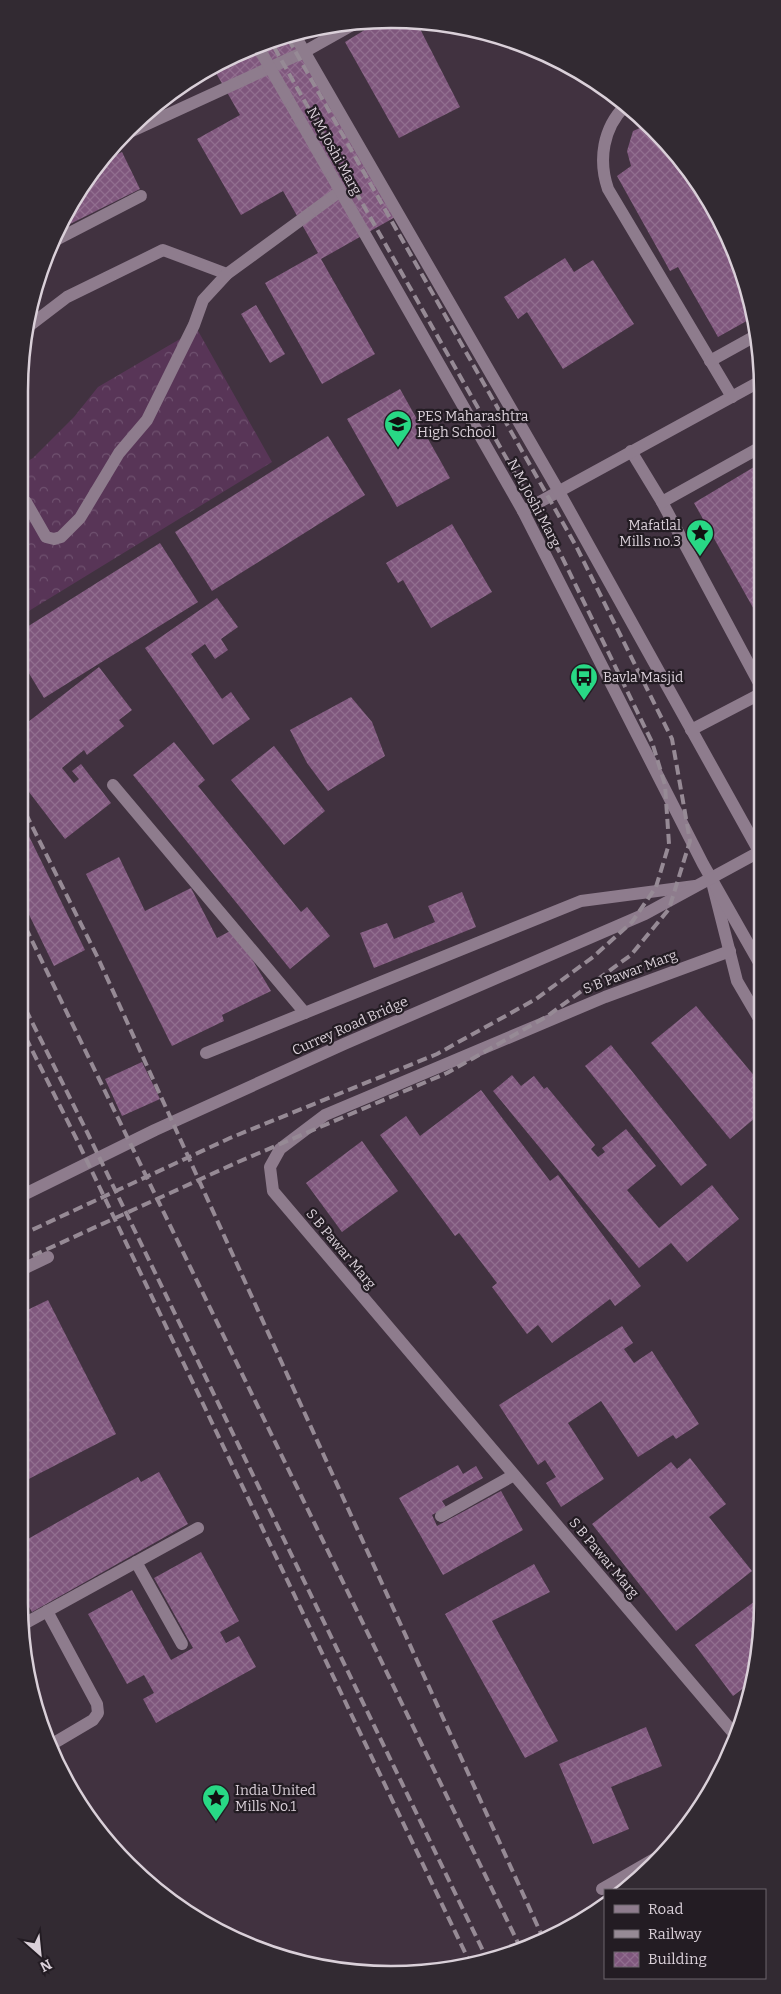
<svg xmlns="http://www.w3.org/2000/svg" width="781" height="1994" font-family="Bitter,serif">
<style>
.forest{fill:url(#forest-crowns)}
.building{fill:url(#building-cross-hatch)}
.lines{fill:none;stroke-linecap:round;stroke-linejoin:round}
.lane{stroke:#8e7c8d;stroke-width:12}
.street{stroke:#8e7c8d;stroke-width:12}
.secondary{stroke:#8e7c8d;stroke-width:12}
.rail{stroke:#968a95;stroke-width:4;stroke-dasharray:10 5;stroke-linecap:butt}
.labels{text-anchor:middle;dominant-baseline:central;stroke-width:4.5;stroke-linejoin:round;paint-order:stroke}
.street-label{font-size:14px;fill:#dad0d9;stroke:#231c23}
.poi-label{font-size:14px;fill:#dad0d9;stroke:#231c23;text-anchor:start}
.rim{fill:none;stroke:#dad0d9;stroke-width:2.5}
</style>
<defs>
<pattern id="forest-crowns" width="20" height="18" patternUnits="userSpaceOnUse" patternTransform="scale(1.25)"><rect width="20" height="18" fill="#583557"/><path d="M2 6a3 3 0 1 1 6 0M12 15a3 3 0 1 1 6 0" fill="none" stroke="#6f516f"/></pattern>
<pattern id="building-cross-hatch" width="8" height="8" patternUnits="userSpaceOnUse" patternTransform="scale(1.25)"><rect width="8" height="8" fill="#7f577d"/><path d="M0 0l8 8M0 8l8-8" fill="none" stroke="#916e8f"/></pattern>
</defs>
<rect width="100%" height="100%" fill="#413240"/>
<!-- forest -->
<path class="forest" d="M 197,329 L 272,462 L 19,617 L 19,466 L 33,458 L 74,417 L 98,387 Z"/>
<!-- building -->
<g class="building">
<path d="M 381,20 L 416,21 L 460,107 L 399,138 L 345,42 Z"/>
<path d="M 334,25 L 317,35 L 313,28 Z"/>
<path d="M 293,32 L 397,216 L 321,259 L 375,354 L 322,384 L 265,283 L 318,253 L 283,191 L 241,215 L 197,139 L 240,115 L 212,66 L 226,57 Z"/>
<path d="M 647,125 L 670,146 L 724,226 L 752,318 L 718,337 L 678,267 L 670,271 L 617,176 L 631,166 L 627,151 L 633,131 Z"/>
<path d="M 122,152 L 140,189 L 56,231 L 68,205 L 98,164 Z"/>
<path d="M 565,258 L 574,272 L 593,260 L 634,324 L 563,369 L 527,312 L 518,319 L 504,297 Z"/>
<path d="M 256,305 L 285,354 L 270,363 L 241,314 Z"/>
<path d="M 400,389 L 450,478 L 397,507 L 347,419 Z"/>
<path d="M 328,436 L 365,495 L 212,591 L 175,532 Z"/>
<path d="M 759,464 L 760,620 L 694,503 Z"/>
<path d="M 452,524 L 492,592 L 431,628 L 403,580 L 398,583 L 386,563 Z"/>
<path d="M 160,543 L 198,602 L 44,698 L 19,657 L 19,632 Z"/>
<path d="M 217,598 L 238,627 L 221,639 L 228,650 L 215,659 L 205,644 L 191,654 L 222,699 L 231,692 L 250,719 L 213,745 L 145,648 Z"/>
<path d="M 99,667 L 132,710 L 119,720 L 124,726 L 87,755 L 84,750 L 62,768 L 74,783 L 79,779 L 72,771 L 81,764 L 111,803 L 65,839 L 19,779 L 19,729 Z"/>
<path d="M 351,697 L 372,722 L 385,756 L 328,791 L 307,763 L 290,730 Z"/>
<path d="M 174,742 L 205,780 L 198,786 L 301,912 L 307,907 L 330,936 L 290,969 L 133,775 Z"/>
<path d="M 274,746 L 325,811 L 284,845 L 231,780 Z"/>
<path d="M 19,816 L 85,950 L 54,966 L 19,894 Z"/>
<path d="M 119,857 L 145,911 L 191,888 L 217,938 L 234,929 L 271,991 L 222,1015 L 224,1021 L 172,1046 L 86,874 Z"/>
<path d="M 462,892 L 476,927 L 374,968 L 360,933 L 387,923 L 394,939 L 435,922 L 428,906 Z"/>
<path d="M 696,1006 L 761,1084 L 761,1113 L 730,1139 L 651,1043 Z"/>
<path d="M 611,1045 L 707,1165 L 681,1186 L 585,1066 Z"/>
<path d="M 142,1062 L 160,1099 L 122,1116 L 105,1079 Z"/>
<path d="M 512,1075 L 521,1086 L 534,1076 L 544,1089 L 547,1087 L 595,1145 L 591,1149 L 598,1157 L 605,1152 L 602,1148 L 626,1129 L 656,1166 L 627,1190 L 659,1228 L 712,1185 L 739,1219 L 687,1262 L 671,1243 L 639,1268 L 493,1091 Z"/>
<path d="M 481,1090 L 550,1181 L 558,1175 L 641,1286 L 615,1306 L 610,1299 L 552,1343 L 538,1325 L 527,1334 L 492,1287 L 497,1283 L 459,1233 L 455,1236 L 380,1135 L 406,1116 L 420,1136 Z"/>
<path d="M 362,1141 L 398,1191 L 342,1232 L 306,1183 Z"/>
<path d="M 48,1300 L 116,1434 L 19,1484 L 19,1314 Z"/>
<path d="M 622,1326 L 633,1343 L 624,1349 L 634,1363 L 652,1351 L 699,1424 L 676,1439 L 673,1435 L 638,1457 L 601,1401 L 568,1423 L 604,1479 L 561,1507 L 546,1483 L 556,1477 L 545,1460 L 538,1465 L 499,1405 Z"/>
<path d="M 690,1458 L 726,1504 L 709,1517 L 752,1571 L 676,1631 L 592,1524 L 671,1462 L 677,1469 Z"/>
<path d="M 458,1465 L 463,1474 L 476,1466 L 483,1478 L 442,1501 L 446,1507 L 432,1515 L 437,1526 L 501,1491 L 523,1530 L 443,1575 L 399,1498 Z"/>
<path d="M 159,1472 L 188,1524 L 32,1612 L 19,1590 L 19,1544 L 138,1477 L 141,1482 Z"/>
<path d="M 201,1552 L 239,1621 L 220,1632 L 226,1643 L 239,1636 L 256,1667 L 156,1723 L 143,1699 L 154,1693 L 144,1675 L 127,1684 L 88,1614 L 132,1590 L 171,1660 L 193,1648 L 154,1578 Z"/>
<path d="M 534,1564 L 550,1592 L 492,1621 L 558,1741 L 525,1758 L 445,1614 Z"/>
<path d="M 758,1599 L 762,1605 L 749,1684 L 733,1696 L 695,1645 Z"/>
<path d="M 646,1727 L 662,1766 L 611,1787 L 629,1829 L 593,1844 L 559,1764 Z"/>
</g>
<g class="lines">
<!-- lane -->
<g class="lane">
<path d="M 625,106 C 603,128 598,160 608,189 L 732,397"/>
<path d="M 710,361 L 757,335"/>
<path d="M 631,451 L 662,502 L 760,685"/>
<path d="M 662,502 L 759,448"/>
<path d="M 523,511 L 759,382"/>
<path d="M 691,730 L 760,694"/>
</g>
<!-- street -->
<g class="street">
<path d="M 121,136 L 304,52 L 361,20"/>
<path d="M 52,242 L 141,196"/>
<path d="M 29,326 L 67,297 L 163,250 L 227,274"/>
<path d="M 26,502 L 46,537 L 54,539 L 61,537 L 80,518 L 119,453 L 147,420 L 194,325 L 203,300 L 227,274 L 339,192"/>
<path d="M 113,785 L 305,1013"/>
<path d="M 713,886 L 737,981 L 761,1022"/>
<path d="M 730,951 L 605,997 L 325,1115 L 280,1149 L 270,1167 L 273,1191 L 736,1736"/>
<path d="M 206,1053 L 581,901 L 695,886"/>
<path d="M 19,1271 L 48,1257"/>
<path d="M 441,1516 L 514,1475"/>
<path d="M 136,1562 L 182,1644"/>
<path d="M 47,1611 L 97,1704 L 98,1713 L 93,1720 L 49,1746"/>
<path d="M 22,1625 L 198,1528"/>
<path d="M 53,1755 L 67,1785"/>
<path d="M 602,1889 L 663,1854"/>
</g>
<!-- secondary -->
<g class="secondary">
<path d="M 293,32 L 558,490 L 760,853"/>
<path d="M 257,45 L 523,511 L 703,864 L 761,966"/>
<path d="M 19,1197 L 155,1130 L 344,1044 L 645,914 L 759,852"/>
</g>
<!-- rail -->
<g class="rail">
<path d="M 19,800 L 98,958 L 543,1938"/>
<path d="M 19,914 L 520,1947"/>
<path d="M 19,996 L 87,1132 L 487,1959"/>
<path d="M 19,1024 L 77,1140 L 471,1965"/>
<path d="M 19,1236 L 230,1138 L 437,1054 L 536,999 L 593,957 L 632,922 L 656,887 L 669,844 L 665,785 L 652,742 L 560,553 L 270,40"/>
<path d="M 19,1262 L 238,1162 L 447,1073 L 546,1017 L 631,955 L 669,909 L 690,841 L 672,739 L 576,546 L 286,35"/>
</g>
</g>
<!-- icons -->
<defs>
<g id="school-pin" transform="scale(1.4375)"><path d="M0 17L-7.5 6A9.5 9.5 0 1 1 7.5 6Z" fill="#28d885" stroke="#231c23"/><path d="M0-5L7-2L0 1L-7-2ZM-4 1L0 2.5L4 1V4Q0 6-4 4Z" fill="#111"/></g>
<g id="sight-pin" transform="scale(1.4375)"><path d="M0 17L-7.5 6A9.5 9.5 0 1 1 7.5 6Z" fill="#28d885" stroke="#231c23"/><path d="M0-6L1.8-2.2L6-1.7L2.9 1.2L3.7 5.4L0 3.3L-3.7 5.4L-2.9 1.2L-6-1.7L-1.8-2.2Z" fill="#111"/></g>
<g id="bus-pin" transform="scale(1.4375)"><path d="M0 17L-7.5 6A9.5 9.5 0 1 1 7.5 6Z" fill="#28d885" stroke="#231c23"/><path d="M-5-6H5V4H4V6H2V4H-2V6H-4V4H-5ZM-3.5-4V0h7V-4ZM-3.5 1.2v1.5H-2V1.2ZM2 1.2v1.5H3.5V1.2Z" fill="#111"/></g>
</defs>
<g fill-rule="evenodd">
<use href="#school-pin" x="398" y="424"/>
<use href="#sight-pin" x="700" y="533"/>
<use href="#bus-pin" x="584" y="677"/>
<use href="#sight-pin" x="216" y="1798"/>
</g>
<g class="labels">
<!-- street labels -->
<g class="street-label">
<text transform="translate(334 151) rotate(61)">N M Joshi Marg</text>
<text transform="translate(534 503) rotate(62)">N M Joshi Marg</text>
<text transform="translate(630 972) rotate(-21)">S B Pawar Marg</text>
<text transform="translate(350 1026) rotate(-24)">Currey Road Bridge</text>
<text transform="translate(341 1249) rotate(50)">S B Pawar Marg</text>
<text transform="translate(604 1558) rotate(50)">S B Pawar Marg</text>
</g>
<!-- poi labels -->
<g class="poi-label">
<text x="417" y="416">PES Maharashtra<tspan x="417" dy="16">High School</tspan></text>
<text x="681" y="525" text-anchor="end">Mafatlal<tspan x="681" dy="16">Mills no.3</tspan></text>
<text x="603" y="677">Bavla Masjid</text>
<text x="235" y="1790">India United<tspan x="235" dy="16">Mills No.1</tspan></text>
</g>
</g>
<!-- crop -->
<path d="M0 0H781V1994H0ZM391 28H391A363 363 0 0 1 754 391V1603A363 363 0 0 1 391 1966H391A363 363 0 0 1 28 1603V391A363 363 0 0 1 391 28Z" fill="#322a32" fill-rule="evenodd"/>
<path class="rim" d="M391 28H391A363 363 0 0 1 754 391V1603A363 363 0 0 1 391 1966H391A363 363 0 0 1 28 1603V391A363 363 0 0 1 391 28Z"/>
<!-- legend -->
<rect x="604" y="1889" width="162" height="90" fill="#231c23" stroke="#6c646c"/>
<rect x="614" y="1905" width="25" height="8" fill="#8e7c8d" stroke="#6c646c"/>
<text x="648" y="1914" font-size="15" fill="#dad0d9">Road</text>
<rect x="614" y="1930" width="25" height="8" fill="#968a95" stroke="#6c646c"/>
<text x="648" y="1939" font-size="15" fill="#dad0d9">Railway</text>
<rect x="614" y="1952" width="25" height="15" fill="url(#building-cross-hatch)" stroke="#6c646c"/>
<text x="648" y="1964" font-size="15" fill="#dad0d9">Building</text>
<!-- north arrow -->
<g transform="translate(40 1954) rotate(153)" stroke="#231c23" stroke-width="4" paint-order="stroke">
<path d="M0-4L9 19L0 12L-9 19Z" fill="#dad0d9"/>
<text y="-8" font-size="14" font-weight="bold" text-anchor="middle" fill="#dad0d9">N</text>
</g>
</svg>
